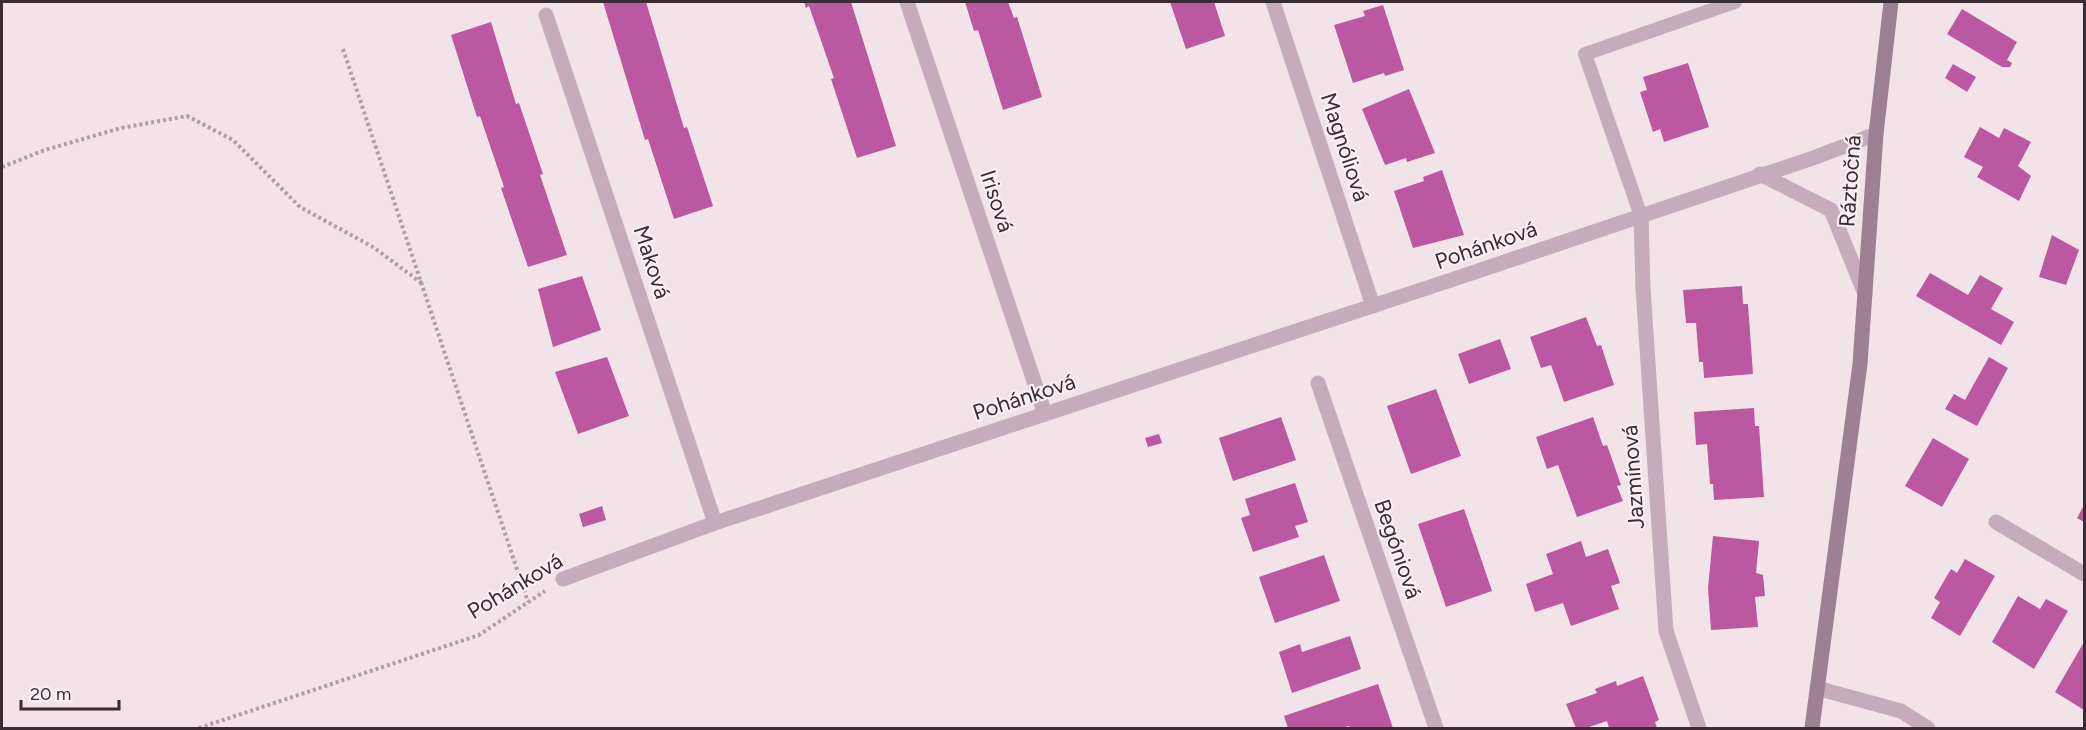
<svg xmlns="http://www.w3.org/2000/svg" width="2086" height="730" font-family="Figtree,sans-serif">
<style>
.building{fill:#bb58a1}
.lines{fill:none;stroke-linecap:round;stroke-linejoin:round}
.path{stroke:#b599a9;stroke-width:4;stroke-dasharray:3 3;stroke-linecap:butt}
.service{stroke:#c6acba;stroke-width:14}
.minor{stroke:#c6acba;stroke-width:15}
.secondary{stroke:#9d8092;stroke-width:15}
.labels{text-anchor:middle;dominant-baseline:central;stroke-width:4.5;stroke-linejoin:round;paint-order:stroke}
.street-label{font-size:22px;fill:#392c35;stroke:#f9eff4}
</style>
<rect width="100%" height="100%" fill="#f2e3e9"/>
<!-- building -->
<g class="building">
<path d="M 603,2 L 646,2 L 684,128 L 687,127 L 713,206 L 674,219 L 648,139 L 645,140 Z"/>
<path d="M 804,2 L 851,2 L 896,146 L 857,158 L 831,79 L 834,78 L 809,6 L 806,8 Z"/>
<path d="M 965,2 L 1008,2 L 1014,18 L 1017,17 L 1042,97 L 1003,110 L 978,30 L 974,31 Z"/>
<path d="M 1170,2 L 1214,2 L 1225,36 L 1186,49 Z"/>
<path d="M 1383,5 L 1404,70 L 1385,76 L 1384,73 L 1353,83 L 1334,25 L 1365,16 L 1363,11 Z"/>
<path d="M 1962,9 L 2017,42 L 2007,60 L 2012,63 L 2010,67 L 2002,67 L 1947,34 Z"/>
<path d="M 491,22 L 516,104 L 519,103 L 543,174 L 540,175 L 567,255 L 528,267 L 501,188 L 504,187 L 480,116 L 477,117 L 451,35 Z"/>
<path d="M 1688,63 L 1709,127 L 1664,142 L 1660,129 L 1653,132 L 1640,92 L 1647,90 L 1643,77 Z"/>
<path d="M 1953,64 L 1976,77 L 1967,92 L 1945,78 Z"/>
<path d="M 1409,89 L 1435,153 L 1407,162 L 1406,158 L 1385,165 L 1362,109 Z"/>
<path d="M 1980,127 L 1999,138 L 2004,128 L 2031,142 L 2018,166 L 2031,176 L 2019,201 L 1977,177 L 1983,167 L 1964,157 Z"/>
<path d="M 1442,170 L 1464,235 L 1413,248 L 1394,191 L 1424,181 L 1423,177 Z"/>
<path d="M 2052,235 L 2079,250 L 2066,285 L 2039,277 Z"/>
<path d="M 1930,273 L 1968,295 L 1980,275 L 2003,288 L 1991,309 L 2014,322 L 2001,345 L 1916,296 Z"/>
<path d="M 582,276 L 601,330 L 553,347 L 538,289 Z"/>
<path d="M 1742,286 L 1743,304 L 1748,304 L 1753,374 L 1704,378 L 1703,362 L 1699,362 L 1696,323 L 1686,323 L 1683,290 Z"/>
<path d="M 1586,317 L 1597,346 L 1601,345 L 1614,385 L 1564,402 L 1551,365 L 1541,368 L 1530,337 Z"/>
<path d="M 1500,339 L 1511,369 L 1469,384 L 1458,354 Z"/>
<path d="M 607,357 L 629,416 L 578,434 L 555,372 Z"/>
<path d="M 1989,357 L 2008,368 L 1977,426 L 1945,409 L 1954,394 L 1965,400 Z"/>
<path d="M 1436,389 L 1461,456 L 1411,474 L 1387,406 Z"/>
<path d="M 1754,408 L 1755,426 L 1759,426 L 1764,497 L 1714,500 L 1713,484 L 1710,484 L 1707,444 L 1696,445 L 1694,412 Z"/>
<path d="M 1281,417 L 1296,460 L 1233,481 L 1219,438 Z"/>
<path d="M 1593,417 L 1603,446 L 1607,445 L 1621,485 L 1617,486 L 1623,501 L 1577,517 L 1558,465 L 1547,469 L 1536,437 Z"/>
<path d="M 1159,434 L 1162,443 L 1148,447 L 1145,438 Z"/>
<path d="M 1933,438 L 1969,459 L 1942,507 L 1905,486 Z"/>
<path d="M 1295,483 L 1308,522 L 1295,526 L 1299,537 L 1253,552 L 1241,518 L 1250,515 L 1245,499 Z"/>
<path d="M 2084,505 L 2084,522 L 2077,518 Z"/>
<path d="M 602,506 L 606,520 L 583,527 L 579,514 Z"/>
<path d="M 1464,509 L 1492,591 L 1446,607 L 1418,524 Z"/>
<path d="M 1713,536 L 1759,541 L 1756,573 L 1763,575 L 1765,596 L 1755,597 L 1758,627 L 1711,630 L 1708,588 Z"/>
<path d="M 1581,541 L 1586,557 L 1608,549 L 1620,583 L 1611,586 L 1619,609 L 1571,626 L 1563,603 L 1535,612 L 1526,584 L 1553,574 L 1546,554 Z"/>
<path d="M 1324,555 L 1340,601 L 1275,623 L 1259,577 Z"/>
<path d="M 1965,559 L 1995,576 L 1960,636 L 1931,618 L 1940,602 L 1934,598 L 1951,569 L 1957,573 Z"/>
<path d="M 2018,596 L 2040,609 L 2046,599 L 2068,611 L 2034,669 L 1992,642 Z"/>
<path d="M 1350,636 L 1361,669 L 1292,693 L 1279,652 L 1300,644 L 1302,652 Z"/>
<path d="M 2084,642 L 2084,710 L 2055,692 Z"/>
<path d="M 1643,676 L 1659,720 L 1655,722 L 1657,728 L 1609,728 L 1607,721 L 1586,728 L 1576,728 L 1566,704 L 1597,693 L 1595,689 L 1616,681 L 1617,686 Z"/>
<path d="M 1378,684 L 1393,728 L 1350,728 L 1349,726 L 1341,728 L 1288,728 L 1284,716 Z"/>
</g>
<g class="lines">
<!-- path -->
<g class="path">
<path d="M 343,49 L 528,602"/>
<path d="M 2,167 L 45,150 L 121,128 L 187,116 L 233,140 L 300,207 L 373,247 L 423,284"/>
<path d="M 199,728 L 479,635 L 545,591"/>
</g>
<!-- service -->
<path class="service" d="M 1641,216 L 1585,54 L 1735,2"/>
<!-- minor -->
<g class="minor">
<path d="M 907,2 L 1045,414"/>
<path d="M 1273,2 L 1373,306"/>
<path d="M 546,15 L 715,523"/>
<path d="M 1760,174 L 1831,210 L 1865,294"/>
<path d="M 1641,216 L 1643,288 L 1666,631 L 1699,728"/>
<path d="M 1318,383 L 1436,728"/>
<path d="M 1996,522 L 2084,574"/>
<path d="M 563,579 L 715,523 L 1454,279 L 1816,157 L 1876,134"/>
<path d="M 1820,689 L 1901,711 L 1928,728"/>
</g>
<!-- secondary -->
<path class="secondary" d="M 1812,728 L 1860,364 L 1876,134 L 1891,2"/>
</g>
<g class="labels">
<!-- street labels -->
<g class="street-label">
<text transform="translate(1345 147) rotate(72)">Magnóliová</text>
<text transform="translate(1850 181) rotate(-86)">Ráztočná</text>
<text transform="translate(997 201) rotate(72)">Irisová</text>
<text transform="translate(1486 245) rotate(-19)">Pohánková</text>
<text transform="translate(652 262) rotate(72)">Maková</text>
<text transform="translate(1024 397) rotate(-18)">Pohánková</text>
<text transform="translate(1633 477) rotate(-94)">Jazmínová</text>
<text transform="translate(1398 549) rotate(71)">Begóniová</text>
<text transform="translate(515 586) rotate(-31)">Pohánková</text>
</g>
</g>
<!-- border -->
<rect width="2086" height="730" fill="none" stroke="#392c35" stroke-width="6"/>
<!-- scale -->
<path d="M21 700v9h98v-9" fill="none" stroke="#392c35" stroke-width="3"/>
<text x="30" y="700" font-size="18" fill="#392c35" stroke="#f9eff4" stroke-width="4.5" paint-order="stroke">20 m</text>
</svg>
